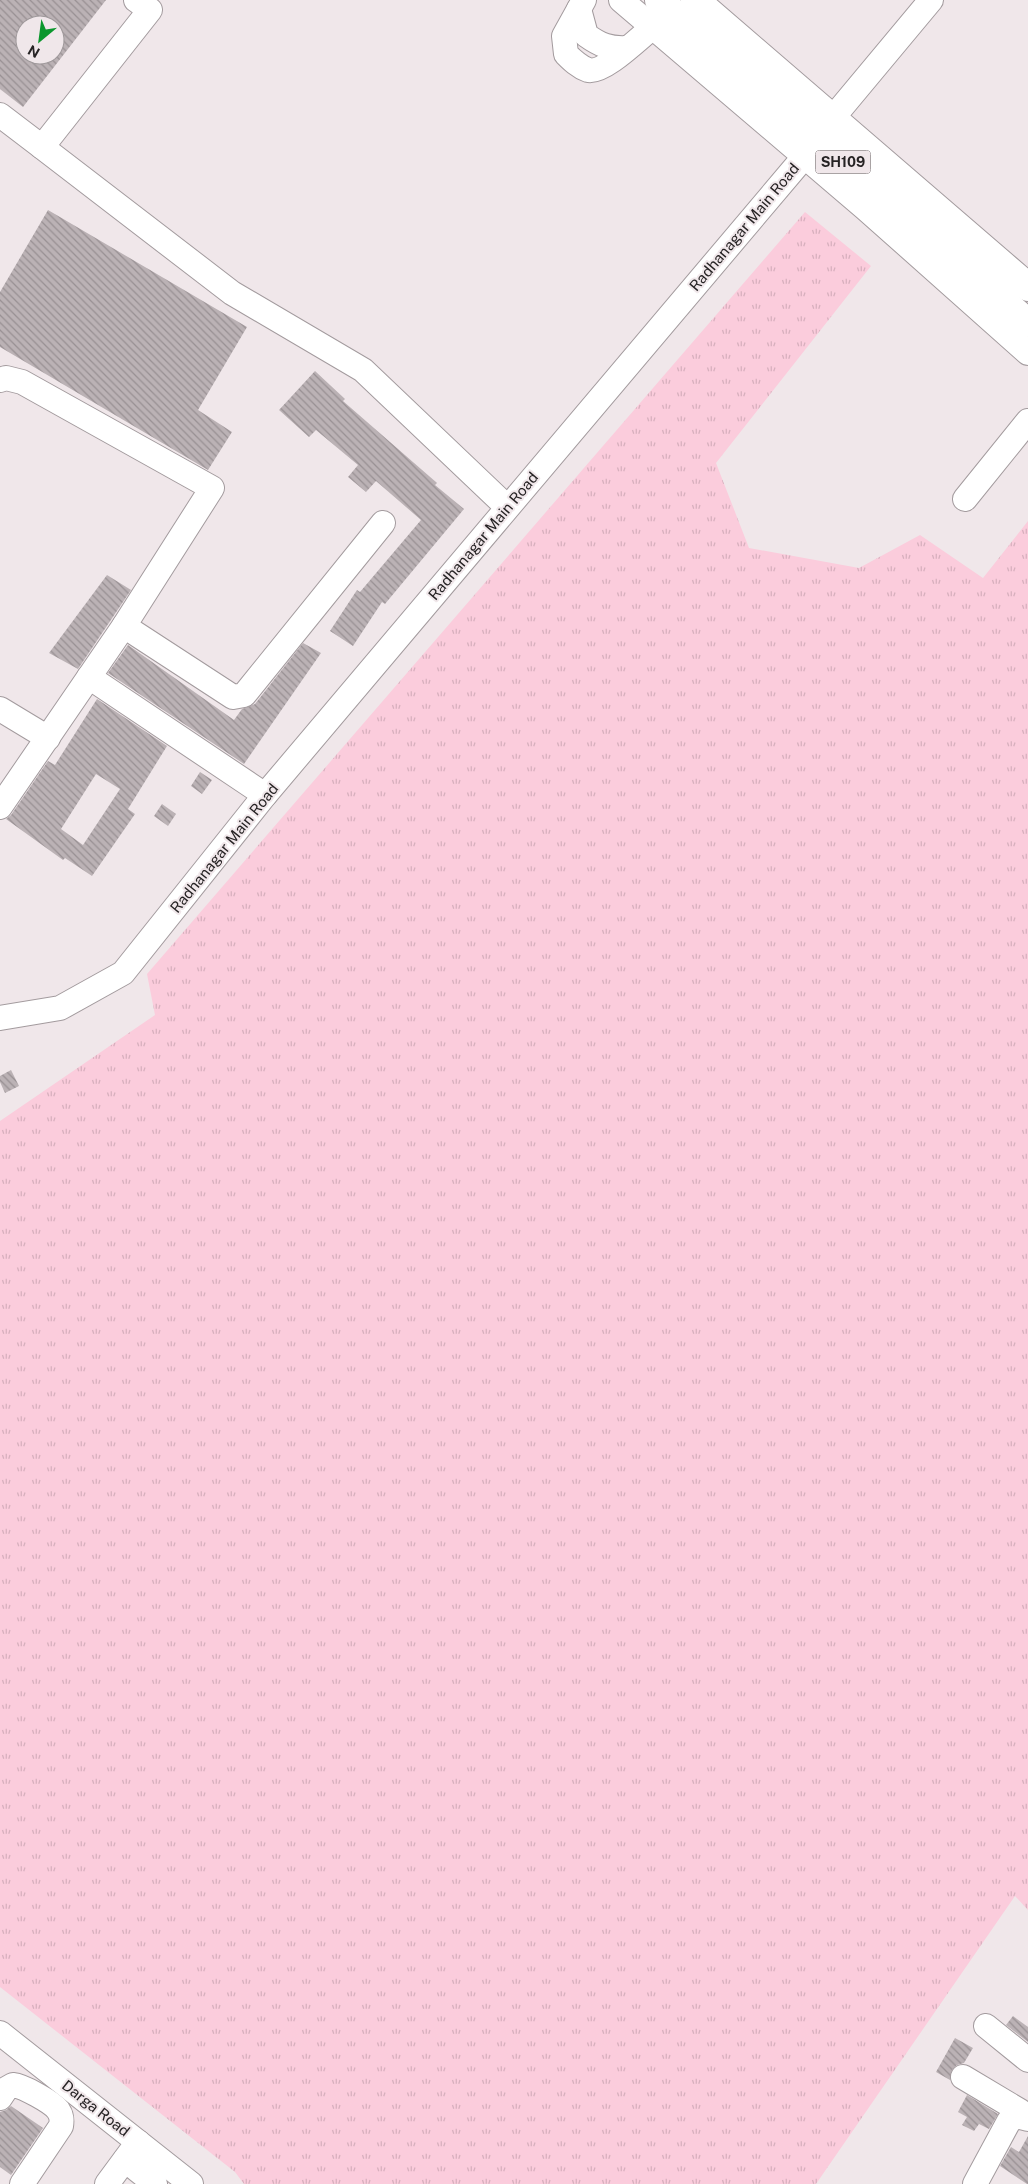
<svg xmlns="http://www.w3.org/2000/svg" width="1028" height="2184" font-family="'Public Sans',sans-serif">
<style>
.grass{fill:url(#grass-tufts)}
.building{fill:url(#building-back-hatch);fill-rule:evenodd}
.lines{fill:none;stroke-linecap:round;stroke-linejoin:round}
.minor-casing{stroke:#a39b9e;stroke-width:26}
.major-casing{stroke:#a39b9e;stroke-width:30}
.minor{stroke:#fff;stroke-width:24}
.major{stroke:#fff;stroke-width:28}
.labels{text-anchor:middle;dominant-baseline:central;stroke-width:4;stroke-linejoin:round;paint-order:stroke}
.shield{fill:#f0e7ea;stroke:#635e5f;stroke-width:1}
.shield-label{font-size:14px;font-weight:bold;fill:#262324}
.street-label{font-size:15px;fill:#262324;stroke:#f0e7ea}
</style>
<defs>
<pattern id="grass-tufts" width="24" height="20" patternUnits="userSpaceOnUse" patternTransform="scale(1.25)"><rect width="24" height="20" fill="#fbccdc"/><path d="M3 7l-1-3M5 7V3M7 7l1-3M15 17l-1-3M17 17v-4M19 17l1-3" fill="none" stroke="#d7afbd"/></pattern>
<pattern id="building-back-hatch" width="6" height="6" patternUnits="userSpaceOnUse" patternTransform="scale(1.25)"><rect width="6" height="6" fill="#bbb2b5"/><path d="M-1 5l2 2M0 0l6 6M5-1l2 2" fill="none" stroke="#989093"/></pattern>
</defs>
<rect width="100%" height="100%" fill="#f0e7ea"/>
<!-- grass -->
<path class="grass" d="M 805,212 L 871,266 L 716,463 L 749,548 L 859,568 L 920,535 L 983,578 L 1028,521 L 1028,1910 L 1015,1896 L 816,2184 L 244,2184 L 235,2172 L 0,1987 L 0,1121 L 155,1015 L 147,974 Z"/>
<!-- building -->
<g class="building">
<path d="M 0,0 L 106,0 L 23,107 L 0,89 ZM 25,25 L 55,25 L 55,55 L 25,55 Z"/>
<path d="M 48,210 L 247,327 L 198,410 L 232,432 L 208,470 L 0,347 L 0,292 Z"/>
<path d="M 315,371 L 345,399 L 343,401 L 437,483 L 435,485 L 464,509 L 385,604 L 382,602 L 353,646 L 330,631 L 357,590 L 360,592 L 421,520 L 376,481 L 366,492 L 348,477 L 358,465 L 316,430 L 309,437 L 279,410 Z"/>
<path d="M 107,575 L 131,590 L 78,669 L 49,653 Z"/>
<path d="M 303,643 L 321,653 L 244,764 L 108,673 L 128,645 L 234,720 L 242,709 L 255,704 Z"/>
<path d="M 97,699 L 167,746 L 128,809 L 135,814 L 92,876 L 65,858 L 63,860 L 6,819 L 11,815 L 48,761 L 55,765 ZM 96,774 L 120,789 L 83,845 L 61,829 Z"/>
<path d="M 200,772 L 212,780 L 202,794 L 191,786 Z"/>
<path d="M 162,804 L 176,814 L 168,826 L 154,816 Z"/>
<path d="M 11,1070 L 19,1086 L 5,1093 L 0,1082 L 0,1076 Z"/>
<path d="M 1013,2016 L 1028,2027 L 1028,2042 L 1006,2025 Z"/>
<path d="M 955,2038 L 973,2048 L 964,2063 L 957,2065 L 952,2070 L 950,2080 L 936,2072 Z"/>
<path d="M 967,2095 L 998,2114 L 989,2129 L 979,2124 L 974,2131 L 962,2125 L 967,2117 L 958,2112 Z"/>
<path d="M 11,2106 L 43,2128 L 11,2175 L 0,2167 L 0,2112 L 6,2110 Z"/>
<path d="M 1028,2136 L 1028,2184 L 1027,2184 L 1000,2166 L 1011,2147 L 1019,2152 Z"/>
</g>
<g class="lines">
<!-- minor casing -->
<g class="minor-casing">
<g id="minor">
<path d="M 584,0 L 564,36 L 566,54 C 572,60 579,67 588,70 C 603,74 640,37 653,27"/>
<path d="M 621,0 L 865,208 L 1028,353"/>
<path d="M 579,9 L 586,35 C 600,45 609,49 627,48"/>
<path d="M 0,115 L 42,147 L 150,10 L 136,0"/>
<path d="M 42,147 L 232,293 L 363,370 L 507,507"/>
<path d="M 0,380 L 6,378 L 22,382 L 212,488 L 124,626 L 0,807"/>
<path d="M 965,499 L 1028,421"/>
<path d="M 124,626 L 233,697 L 244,695 L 383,523"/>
<path d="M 89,677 L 265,795"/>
<path d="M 0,709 L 48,738"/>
<path d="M 0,1018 L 60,1008 L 123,973 L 265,795 L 804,157 L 816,138 L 931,0"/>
<path d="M 986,2026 L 1028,2060"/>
<path d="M 0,2033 L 191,2184"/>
<path d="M 963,2077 L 1020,2111"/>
<path d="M 0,2098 L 6,2089 L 13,2085 C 23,2086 52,2102 58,2110 C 62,2116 62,2120 61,2126 L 22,2184"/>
<path d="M 125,2160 L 155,2184"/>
<path d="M 107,2184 L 138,2142"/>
<path d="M 975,2184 L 1009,2121 L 1017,2116 L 1028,2119"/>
</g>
</g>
<!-- major casing -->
<g class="major-casing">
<g id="major">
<path d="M 659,0 L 1028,323"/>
<path d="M 695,0 L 1028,287"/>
</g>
</g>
<!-- minor -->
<use href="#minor" class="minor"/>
<!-- major -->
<use href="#major" class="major"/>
</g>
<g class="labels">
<!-- shield labels -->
<rect class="shield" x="815.5" y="150.5" width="55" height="23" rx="4"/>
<g class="shield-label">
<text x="843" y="162">SH109</text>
</g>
<!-- street labels -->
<g class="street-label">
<text transform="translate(744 227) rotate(-50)">Radhanagar Main Road</text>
<text transform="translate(483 536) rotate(-50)">Radhanagar Main Road</text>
<text transform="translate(224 848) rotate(-51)">Radhanagar Main Road</text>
<text transform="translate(96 2108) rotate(38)">Darga Road</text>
</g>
</g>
<!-- north arrow -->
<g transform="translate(40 40) rotate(209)"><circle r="24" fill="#f0e7ea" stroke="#9f999b"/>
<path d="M0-4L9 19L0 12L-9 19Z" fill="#0b972d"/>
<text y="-8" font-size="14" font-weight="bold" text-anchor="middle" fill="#262324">N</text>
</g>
</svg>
